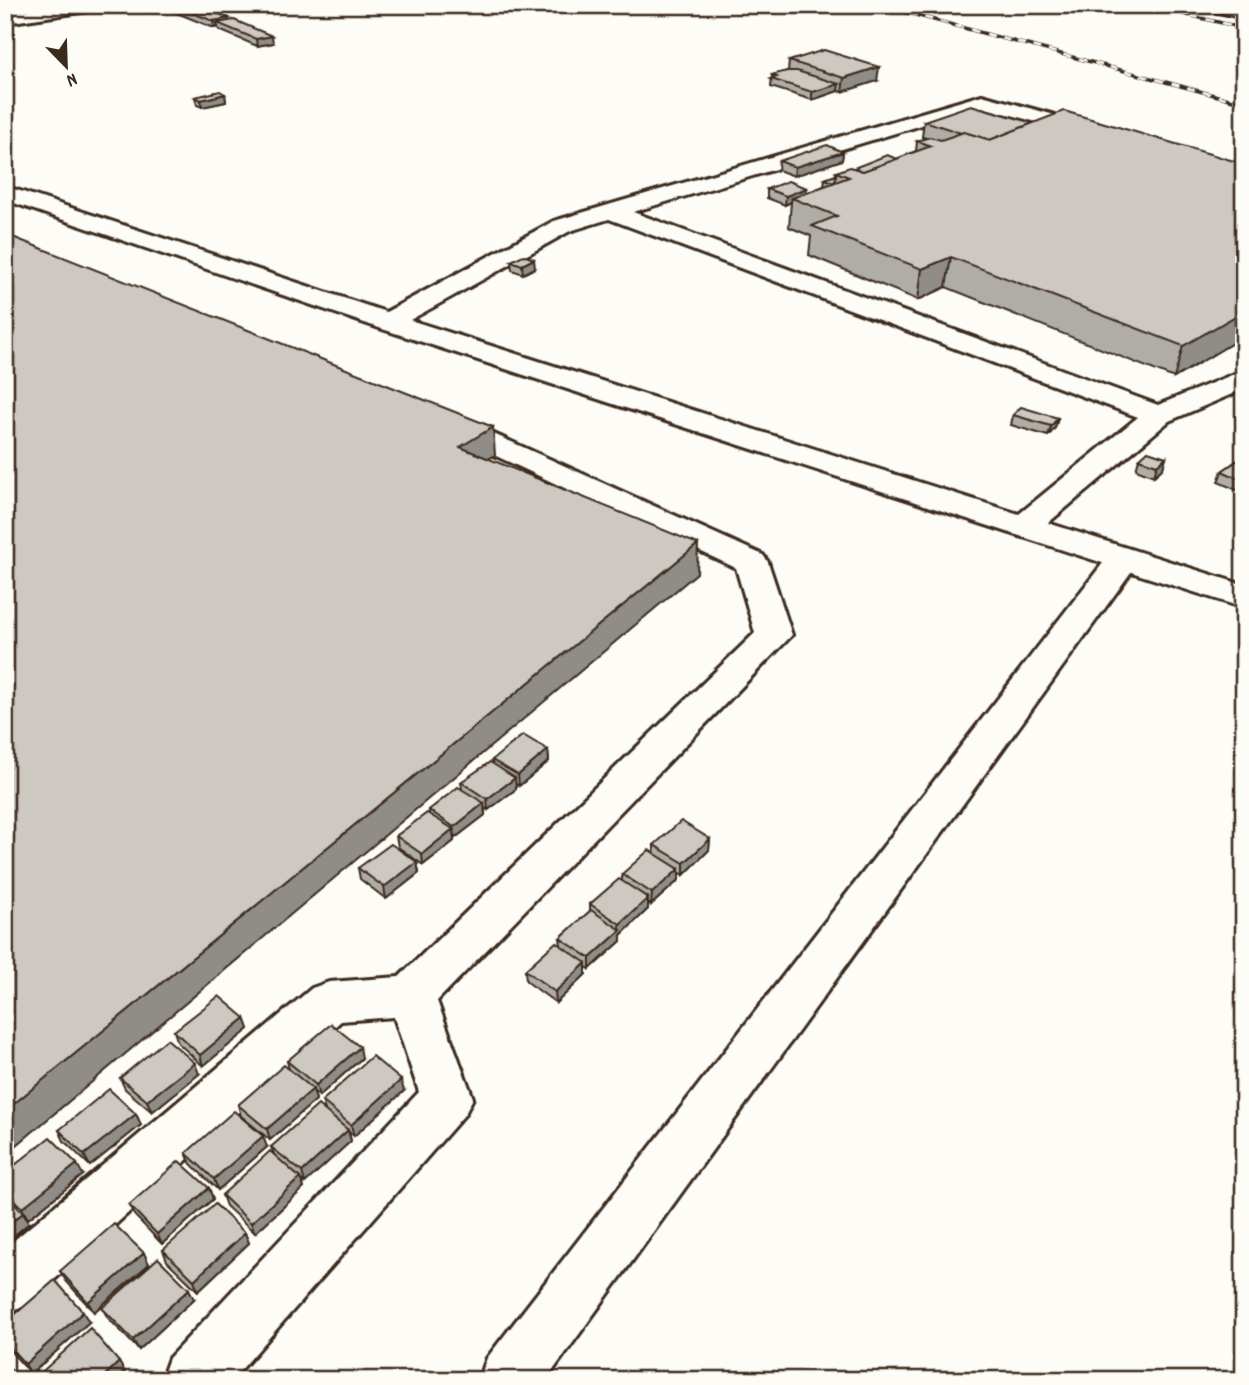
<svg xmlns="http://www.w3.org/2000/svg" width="1249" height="1385" font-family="Dekko,sans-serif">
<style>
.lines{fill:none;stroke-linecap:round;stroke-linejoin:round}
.minor-casing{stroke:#3b2a1e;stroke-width:6}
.minor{fill:#fdfcf7;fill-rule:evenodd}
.rail-casing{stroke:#3b2a1e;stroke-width:3.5}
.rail{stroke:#fdfcf7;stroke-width:2.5;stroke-dasharray:8;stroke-linecap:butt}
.wall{fill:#b0aca7;stroke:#3b2a1e;stroke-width:2}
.shaded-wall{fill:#908c88;stroke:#3b2a1e;stroke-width:2}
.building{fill:#cdc8c2;stroke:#3b2a1e;stroke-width:2}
</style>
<rect width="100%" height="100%" fill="#fdfcf7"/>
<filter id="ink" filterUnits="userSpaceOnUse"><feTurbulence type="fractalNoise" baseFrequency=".0143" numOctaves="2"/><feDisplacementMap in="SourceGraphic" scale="14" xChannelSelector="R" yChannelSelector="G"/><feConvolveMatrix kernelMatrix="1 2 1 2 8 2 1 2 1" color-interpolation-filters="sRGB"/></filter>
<g filter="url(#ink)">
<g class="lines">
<!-- minor casing -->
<g class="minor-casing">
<g id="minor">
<path d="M 59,5 L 103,5 L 95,10 L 5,23 L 5,13 Z"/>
<path d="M 1201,5 L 1244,8 L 1244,18 L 1203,8 Z"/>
<path d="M 982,95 L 1102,128 L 1105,132 L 1102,136 L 1095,138 L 982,107 L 633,212 L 1158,405 L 1244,370 L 1244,389 L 1169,421 L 1048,523 L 1244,585 L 1244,608 L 1131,572 L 546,1380 L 479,1380 L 487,1358 L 1103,563 L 379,328 L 5,200 L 5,186 L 386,312 L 554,221 ZM 609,219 L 1138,417 L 1019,514 L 410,320 L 570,231 Z"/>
<path d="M 447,413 L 763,555 L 768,562 L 792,635 L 437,1001 L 473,1098 L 465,1114 L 232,1380 L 161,1380 L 169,1358 L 419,1092 L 394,1017 L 341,1021 L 25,1306 L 5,1314 L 5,1248 L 312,988 L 329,982 L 399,977 L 755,633 L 736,568 L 436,428 L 432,422 L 436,416 Z"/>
</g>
</g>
<!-- minor -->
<use href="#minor" class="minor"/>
<!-- rail casing -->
<g class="rail-casing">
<g id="rail">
<path d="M 878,5 L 1244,103"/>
<path d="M 1144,5 L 1244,28"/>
</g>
</g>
<!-- rail -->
<use href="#rail" class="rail"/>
</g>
<!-- wall -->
<g class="wall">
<path d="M 157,5 L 197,5 L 229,18 L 229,21 L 273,43 L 257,46 L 219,30 L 218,27 L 214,28 Z"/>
<path d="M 789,61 L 877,81 L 842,92 L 838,91 L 812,100 L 771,87 L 772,75 L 788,71 Z"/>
<path d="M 225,94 L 226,102 L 202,107 L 197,105 L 195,97 Z"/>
<path d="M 924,121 L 1033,123 L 1244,164 L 1244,336 L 1174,378 L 946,287 L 918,300 L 809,255 L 811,236 L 789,227 L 791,202 L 785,205 L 767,198 L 767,189 L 806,193 L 824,186 L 825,179 L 836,175 L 836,172 L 897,159 L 916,151 L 917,141 L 926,138 L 922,137 Z"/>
<path d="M 843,152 L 842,160 L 794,176 L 778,170 L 779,161 Z"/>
<path d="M 511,261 L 535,268 L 523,274 L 512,270 Z"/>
<path d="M 1013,415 L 1058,418 L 1055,428 L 1048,436 L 1011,425 Z"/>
<path d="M 1244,456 L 1244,493 L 1218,482 L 1222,471 Z"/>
<path d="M 1166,457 L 1163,468 L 1154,476 L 1136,469 L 1139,459 Z"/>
<path d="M 548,750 L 549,761 L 519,786 L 516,784 L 516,789 L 488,810 L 485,808 L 485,815 L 455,838 L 454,837 L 454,841 L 423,865 L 398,847 L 396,836 L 429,814 L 429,810 L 462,790 L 461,782 L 492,763 L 492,760 Z"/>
<path d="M 710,839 L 709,850 L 684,875 L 679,872 L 679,880 L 651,905 L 648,903 L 648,909 L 621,935 L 621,941 L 590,969 L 586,967 L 586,974 L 556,1003 L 526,981 L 525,970 L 561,945 L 560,938 L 590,911 L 590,904 L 622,881 L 622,874 L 654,853 L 654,845 Z"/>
<path d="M 417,862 L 419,873 L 386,899 L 360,879 L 358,868 Z"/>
<path d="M 245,1018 L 249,1029 L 203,1066 L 178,1043 L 174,1031 Z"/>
<path d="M 362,1058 L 319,1096 L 314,1092 L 316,1100 L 270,1140 L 241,1116 L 238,1105 L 289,1069 L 287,1061 Z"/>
<path d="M 199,1074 L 152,1112 L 125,1089 L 120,1078 Z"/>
<path d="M 404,1091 L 354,1136 L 349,1132 L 351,1141 L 305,1183 L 301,1180 L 304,1188 L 255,1233 L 226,1206 L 222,1195 L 274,1154 L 271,1147 L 325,1110 L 322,1101 Z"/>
<path d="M 136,1114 L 141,1125 L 90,1166 L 64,1141 L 59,1130 Z"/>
<path d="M 267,1147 L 218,1190 L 191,1164 L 186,1153 Z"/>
<path d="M 5,1173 L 83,1175 L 28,1219 L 23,1213 L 29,1223 L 5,1243 Z"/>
<path d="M 209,1188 L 213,1199 L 162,1244 L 134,1215 L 129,1205 Z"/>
<path d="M 245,1233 L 249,1243 L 198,1291 L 167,1261 L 163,1250 Z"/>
<path d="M 149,1264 L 94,1312 L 66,1281 L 60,1271 Z"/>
<path d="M 194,1299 L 139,1350 L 108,1318 L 102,1308 Z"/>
<path d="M 89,1322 L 31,1374 L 5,1345 L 5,1323 Z"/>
</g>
<!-- shaded-wall -->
<g class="shaded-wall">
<path d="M 229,18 L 230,24 L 217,23 L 218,27 L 214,28 L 213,21 Z"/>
<path d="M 272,36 L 273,43 L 257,46 L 256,39 Z"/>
<path d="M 5,57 L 8,69 L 5,70 Z"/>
<path d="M 879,67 L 877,81 L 842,92 L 844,78 Z"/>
<path d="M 839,84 L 838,91 L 812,100 L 812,92 Z"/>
<path d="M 225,94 L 226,102 L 202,107 L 201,100 Z"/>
<path d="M 843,152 L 842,160 L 794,176 L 795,167 Z"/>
<path d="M 807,188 L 806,196 L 792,198 L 791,202 L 785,205 L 786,196 Z"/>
<path d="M 951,257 L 946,287 L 918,300 L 922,269 Z"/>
<path d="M 534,259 L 535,268 L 523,274 L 522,265 Z"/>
<path d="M 1244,311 L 1244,336 L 1174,378 L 1183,346 Z"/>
<path d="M 1058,418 L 1055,428 L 1048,436 L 1051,426 Z"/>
<path d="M 493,427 L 495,455 L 462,475 L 460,447 Z"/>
<path d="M 1166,457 L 1163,468 L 1154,476 L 1157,465 Z"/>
<path d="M 698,544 L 697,573 L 5,1155 L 5,1111 Z"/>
<path d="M 548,750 L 549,761 L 519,786 L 518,775 Z"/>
<path d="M 515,778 L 516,789 L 488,810 L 487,799 Z"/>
<path d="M 484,803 L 485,815 L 455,838 L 454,827 Z"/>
<path d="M 453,829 L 454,841 L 423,865 L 422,854 Z"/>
<path d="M 710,839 L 709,850 L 684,875 L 684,863 Z"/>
<path d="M 417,862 L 419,873 L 386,899 L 384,887 Z"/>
<path d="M 679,869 L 679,880 L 651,905 L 652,893 Z"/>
<path d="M 648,898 L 648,909 L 621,935 L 621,941 L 590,969 L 590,958 L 620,931 L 620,924 Z"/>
<path d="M 586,963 L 586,974 L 556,1003 L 555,992 Z"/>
<path d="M 245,1018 L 249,1029 L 203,1066 L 200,1055 Z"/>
<path d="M 360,1047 L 362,1058 L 319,1096 L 316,1085 Z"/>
<path d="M 195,1063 L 199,1074 L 152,1112 L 147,1101 Z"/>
<path d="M 401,1080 L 404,1091 L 354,1136 L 351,1125 Z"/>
<path d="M 313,1089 L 316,1100 L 270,1140 L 267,1129 Z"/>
<path d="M 136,1114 L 141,1125 L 90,1166 L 84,1155 Z"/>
<path d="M 348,1130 L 351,1141 L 305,1183 L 302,1172 Z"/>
<path d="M 263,1136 L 267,1147 L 218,1190 L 214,1179 Z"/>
<path d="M 77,1164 L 83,1175 L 28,1219 L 22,1208 Z"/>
<path d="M 300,1178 L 304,1188 L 255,1233 L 251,1223 Z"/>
<path d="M 209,1188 L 213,1199 L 162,1244 L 157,1234 Z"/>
<path d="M 23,1213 L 29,1223 L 5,1243 L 5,1227 Z"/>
<path d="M 245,1233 L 249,1243 L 198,1291 L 194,1280 Z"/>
<path d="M 144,1253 L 149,1264 L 94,1312 L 88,1302 Z"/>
<path d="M 189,1289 L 194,1299 L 139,1350 L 133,1340 Z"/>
<path d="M 83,1312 L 89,1322 L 31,1374 L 25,1364 Z"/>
<path d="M 119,1362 L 125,1372 L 116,1380 L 100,1380 Z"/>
<path d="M 15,1374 L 19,1380 L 8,1380 Z"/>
</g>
<!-- building -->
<g class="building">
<path d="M 172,5 L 197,5 L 229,18 L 213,21 Z"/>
<path d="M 234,20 L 272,36 L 256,39 L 217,23 Z"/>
<path d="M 824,50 L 879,67 L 844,78 L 789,61 Z"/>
<path d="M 787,71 L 797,71 L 839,84 L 812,92 L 771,79 L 777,77 L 772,75 Z"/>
<path d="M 220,91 L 225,94 L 201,100 L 195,97 Z"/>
<path d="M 971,105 L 1033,123 L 990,140 L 964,132 L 961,133 L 924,121 Z"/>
<path d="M 1064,111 L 1244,164 L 1244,311 L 1183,346 L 951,257 L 922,269 L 812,226 L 837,216 L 792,198 L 849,177 L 836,172 L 850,167 L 863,171 L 931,146 L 917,141 L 930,137 L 941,140 L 964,132 L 990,140 Z"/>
<path d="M 827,145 L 843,152 L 795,167 L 779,161 Z"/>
<path d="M 887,155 L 897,159 L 863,171 L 854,168 Z"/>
<path d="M 836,175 L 835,182 L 834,182 L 825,179 Z"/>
<path d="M 788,181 L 807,188 L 786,196 L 767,189 Z"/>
<path d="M 5,234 L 493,427 L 460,447 L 698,544 L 5,1111 Z"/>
<path d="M 523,255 L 534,259 L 522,265 L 511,261 Z"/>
<path d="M 1021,407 L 1058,418 L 1051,426 L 1013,415 Z"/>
<path d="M 1148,451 L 1166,457 L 1157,465 L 1139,459 Z"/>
<path d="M 1244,456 L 1244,481 L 1222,471 Z"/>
<path d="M 523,735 L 548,750 L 518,775 L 492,760 Z"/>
<path d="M 490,762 L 515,778 L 487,799 L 461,782 Z"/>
<path d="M 458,787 L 484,803 L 454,827 L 429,810 Z"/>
<path d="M 427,813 L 453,829 L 422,854 L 396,836 Z"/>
<path d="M 681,821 L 710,839 L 684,863 L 654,845 Z"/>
<path d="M 391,844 L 417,862 L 384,887 L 358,868 Z"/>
<path d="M 649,850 L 679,869 L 652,893 L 622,874 Z"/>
<path d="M 619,879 L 648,898 L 620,924 L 590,904 Z"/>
<path d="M 591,910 L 621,930 L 590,958 L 560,938 Z"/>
<path d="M 556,942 L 586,963 L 555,992 L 525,970 Z"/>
<path d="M 219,996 L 245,1018 L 200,1055 L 174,1031 Z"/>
<path d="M 331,1024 L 360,1047 L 316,1085 L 287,1061 Z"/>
<path d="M 167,1039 L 195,1063 L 147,1101 L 120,1078 Z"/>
<path d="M 372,1056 L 401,1080 L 351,1125 L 322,1101 Z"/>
<path d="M 284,1065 L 313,1089 L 267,1129 L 238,1105 Z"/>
<path d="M 109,1089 L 136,1114 L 84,1155 L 59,1130 Z"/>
<path d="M 318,1105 L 348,1130 L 302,1172 L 271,1147 Z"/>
<path d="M 234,1111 L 263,1136 L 214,1179 L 186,1153 Z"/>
<path d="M 50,1137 L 77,1164 L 22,1208 L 5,1191 L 5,1173 Z"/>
<path d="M 270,1151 L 300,1178 L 251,1223 L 222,1195 Z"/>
<path d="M 179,1161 L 209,1188 L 157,1234 L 129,1205 Z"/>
<path d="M 5,1194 L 23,1213 L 5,1227 Z"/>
<path d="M 215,1204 L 245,1233 L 194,1280 L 163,1250 Z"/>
<path d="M 114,1224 L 144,1253 L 88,1302 L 60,1271 Z"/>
<path d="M 158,1258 L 189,1289 L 133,1340 L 102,1308 Z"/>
<path d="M 55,1280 L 83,1312 L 25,1364 L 5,1342 L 5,1323 Z"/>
<path d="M 90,1328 L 119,1362 L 100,1380 L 33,1380 Z"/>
<path d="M 5,1364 L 15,1374 L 8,1380 L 5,1380 Z"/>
</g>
</g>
<!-- margin -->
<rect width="1249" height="1385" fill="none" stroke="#fdfcf7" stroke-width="28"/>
<rect x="14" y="14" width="1221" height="1357" fill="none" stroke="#3b2a1e" stroke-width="2.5" filter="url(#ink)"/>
<!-- north arrow -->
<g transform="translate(66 66) rotate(157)" stroke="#fdfcf7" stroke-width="5" paint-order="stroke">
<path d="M0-5L12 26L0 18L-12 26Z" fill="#3b2a1e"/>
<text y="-10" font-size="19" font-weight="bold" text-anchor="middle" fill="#3b2a1e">N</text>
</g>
</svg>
